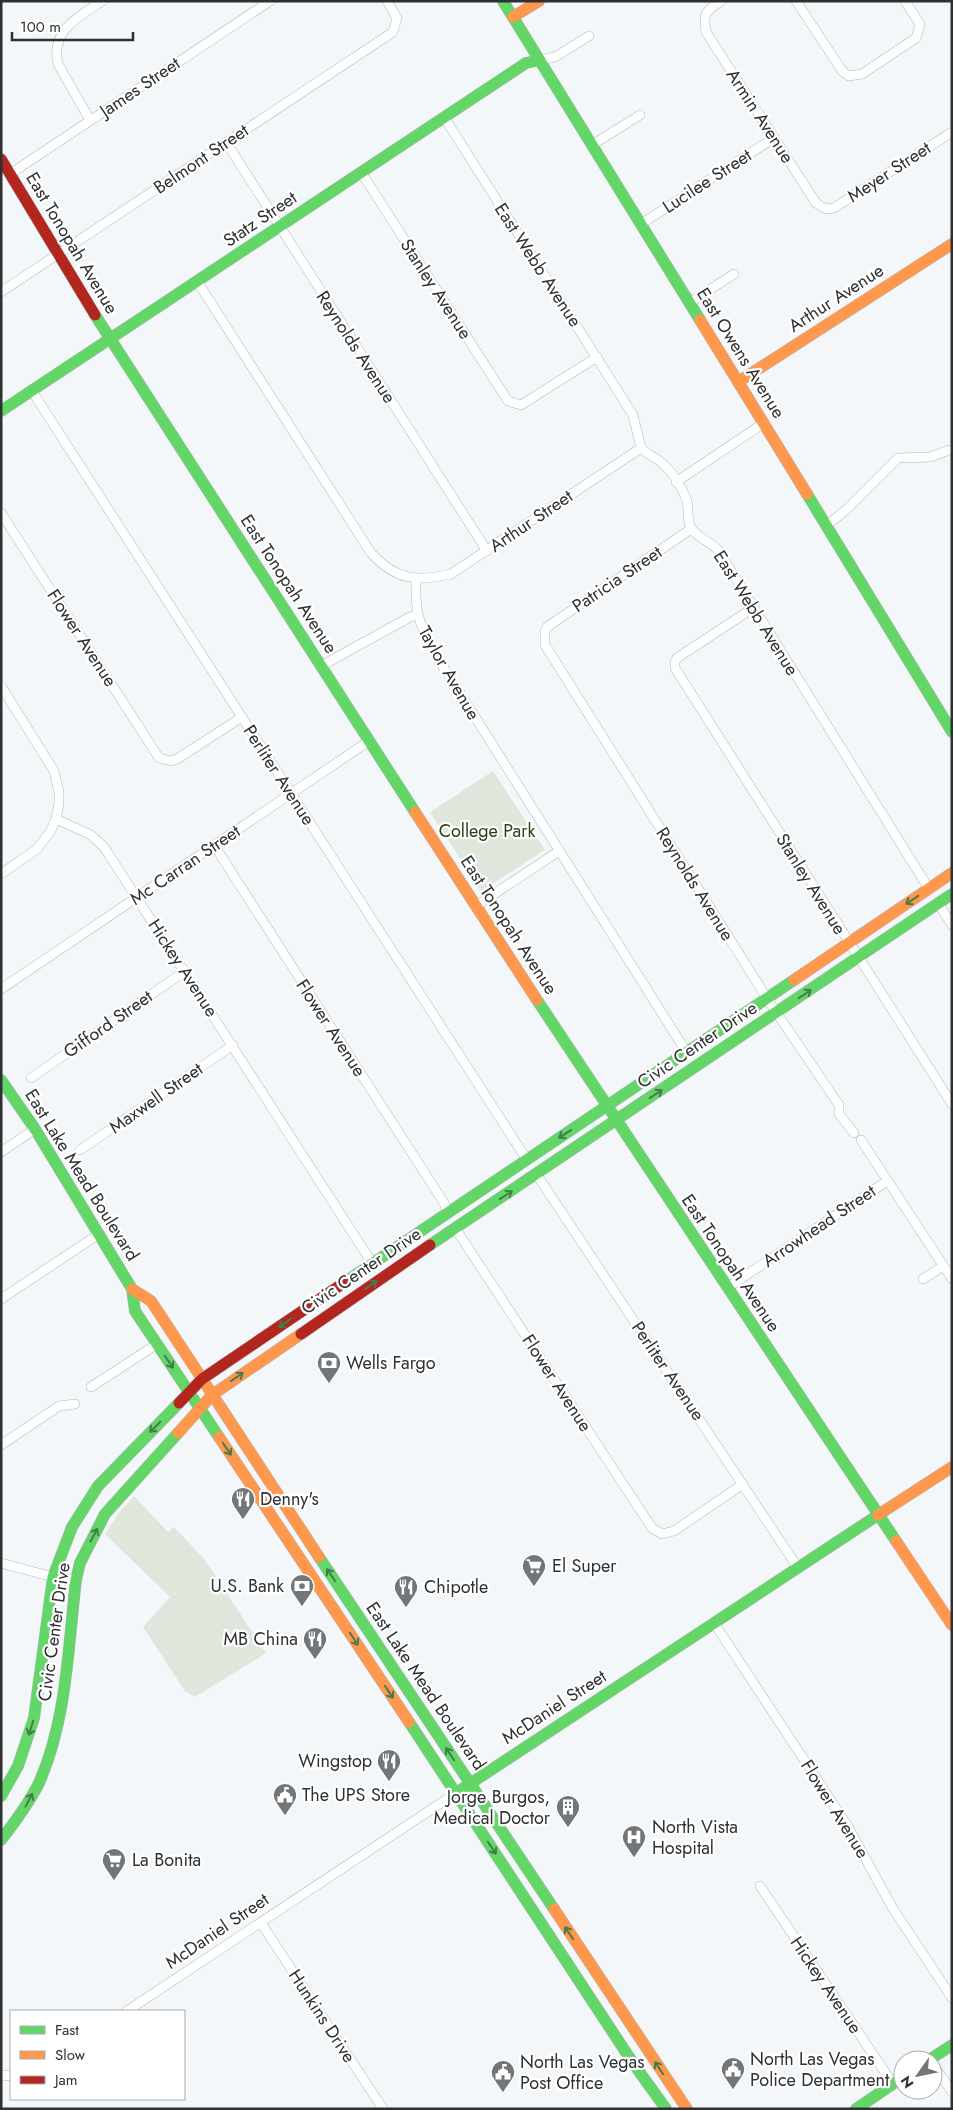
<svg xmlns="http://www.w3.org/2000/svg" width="953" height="2110" font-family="Jost,sans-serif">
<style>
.green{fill:#dfe6dc}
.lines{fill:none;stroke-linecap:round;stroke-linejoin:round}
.street-casing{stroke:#b5b7b9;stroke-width:10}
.fast-casing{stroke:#b5b7b9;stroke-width:12}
.slow-casing{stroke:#b5b7b9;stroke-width:12}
.jam-casing{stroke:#b5b7b9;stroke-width:12}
.street{stroke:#fdfefe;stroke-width:9}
.fast{stroke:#63d668;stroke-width:11}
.slow{stroke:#ff974d;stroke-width:11}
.jam{stroke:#b3261e;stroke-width:11}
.oneway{stroke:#467b4a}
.labels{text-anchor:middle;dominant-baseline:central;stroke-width:4.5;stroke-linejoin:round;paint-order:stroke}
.street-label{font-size:18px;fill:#2e3032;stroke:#fff}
.park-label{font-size:18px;fill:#2d3f14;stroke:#fff}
.poi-label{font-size:18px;fill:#2e3032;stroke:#fff;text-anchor:start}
</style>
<rect width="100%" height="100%" fill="#f4f7f9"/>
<!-- green -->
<g class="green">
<path d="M 493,771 L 545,850 L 481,891 L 430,812 Z"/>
<path d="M 134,1496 L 168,1532 L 174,1527 L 205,1560 L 266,1653 L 195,1697 L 185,1691 L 143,1627 L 170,1597 L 105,1534 L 118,1514 Z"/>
</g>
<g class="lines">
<!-- street casing -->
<g class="street-casing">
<g id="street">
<path d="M 721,1 C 705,12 703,13 706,32 L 816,203 L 826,209 L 834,208 L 952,132"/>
<path d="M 796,1 L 843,72 L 849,76 L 862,74 L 916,38 L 920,24 L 905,1"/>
<path d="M 540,60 L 555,57 L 589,36"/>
<path d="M 444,117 L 633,415 L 641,448 C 648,455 658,458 665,466 C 673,473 682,488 686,498 C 690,508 686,520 691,528 C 697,538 710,541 718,550 L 929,889"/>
<path d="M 90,120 L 58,64 C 50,31 78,17 102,1"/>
<path d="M 226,142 L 487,551"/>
<path d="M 592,145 L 640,115"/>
<path d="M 361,172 L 508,401 L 521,405 L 597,357"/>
<path d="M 10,174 L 270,1"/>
<path d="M 641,224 L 774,138"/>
<path d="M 197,281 L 371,553 C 396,580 416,582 451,574 L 641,448"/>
<path d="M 1,292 L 393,32 L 397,18 L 387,1"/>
<path d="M 689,303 L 734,274"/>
<path d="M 32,391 L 527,1160"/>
<path d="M 676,482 L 764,423"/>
<path d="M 1,513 L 159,758 L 171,761 L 177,759 L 242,717"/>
<path d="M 827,525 L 846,510 L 898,458 L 930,457 L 949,450"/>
<path d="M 691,529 L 547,627 L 545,632 L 545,645 L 770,1003 L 839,1105 L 839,1114 L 854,1133"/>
<path d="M 416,578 C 415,612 418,622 434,652 L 687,1053"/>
<path d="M 753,608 L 677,658 L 675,662 L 675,668 L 952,1104"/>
<path d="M 321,666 L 410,617 L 417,615"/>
<path d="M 1,686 L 54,771 L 59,792 L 59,803 L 56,819 L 50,832 L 37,849 L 1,874"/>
<path d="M 56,819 L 91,835 L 104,847 L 372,1263"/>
<path d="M 214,845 L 444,1203 L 448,1212"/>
<path d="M 938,903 L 952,925"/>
<path d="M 476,906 L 559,851"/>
<path d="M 1,989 L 369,741"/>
<path d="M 31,1078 L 185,971"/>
<path d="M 861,1140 L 952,1279"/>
<path d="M 80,1150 L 233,1045"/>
<path d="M 1,1152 L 35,1129"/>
<path d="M 537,1175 L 798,1568"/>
<path d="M 455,1228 L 652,1528 L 662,1534 L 674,1531 L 743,1484"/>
<path d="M 923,1279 L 943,1266"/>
<path d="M 727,1288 L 887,1181"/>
<path d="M 1,1299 L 99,1234"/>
<path d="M 91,1387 L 157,1344"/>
<path d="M 1,1445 L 59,1406 L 75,1404"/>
<path d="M 1,1563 L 53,1577 L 76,1580"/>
<path d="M 714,1623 L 847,1825 L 892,1907 L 952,1998"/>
<path d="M 760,1886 L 893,2084"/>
<path d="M 261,1923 L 383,2109"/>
<path d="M 127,2011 L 456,1793"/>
<path d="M 933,2064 L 952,2092"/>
<path d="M 1,2075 L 11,2076"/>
</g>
</g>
<!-- fast casing -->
<g class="fast-casing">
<g id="fast">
<path d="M 503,1 L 700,320"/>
<path d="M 95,315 L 415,812"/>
<path d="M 1,411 L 526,63 L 540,60"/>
<path d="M 807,494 L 952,732"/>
<path d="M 537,1000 L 896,1541"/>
<path d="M 1,1080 L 35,1129 L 132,1289 L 135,1311 L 219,1437"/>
<path d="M 430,1245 L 952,894"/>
<path d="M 348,1280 L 794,980"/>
<path d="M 319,1557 L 554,1909"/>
<path d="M 409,1722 L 633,2063 L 666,2109"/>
<path d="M 456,1793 L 878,1515"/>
<path d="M 1,1796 L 18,1766 L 34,1718 L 53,1577 L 72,1527 L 98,1486 L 179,1403"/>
<path d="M 1,1840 C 15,1822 29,1803 39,1783 C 67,1720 68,1647 76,1580 L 80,1563 L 105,1514 L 178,1433"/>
<path d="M 929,2060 L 952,2045"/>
<path d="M 856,2109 L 903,2077"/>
</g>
</g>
<!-- slow casing -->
<g class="slow-casing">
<g id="slow">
<path d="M 513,17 L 539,1"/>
<path d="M 700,320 L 807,494"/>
<path d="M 738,382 L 952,244"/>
<path d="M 415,812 L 537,1000"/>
<path d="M 794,980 L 952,873"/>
<path d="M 132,1289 L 151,1301 L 319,1557"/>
<path d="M 178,1433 L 212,1395 L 301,1334"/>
<path d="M 219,1437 L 409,1722"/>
<path d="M 878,1515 L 952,1467"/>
<path d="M 896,1541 L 952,1625"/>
<path d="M 554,1909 L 687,2109"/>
</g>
</g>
<!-- jam casing -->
<g class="jam-casing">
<g id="jam">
<path d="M 1,159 L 95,315"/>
<path d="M 301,1334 L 430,1245"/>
<path d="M 179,1403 L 202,1379 L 348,1280"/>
</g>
</g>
<!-- street -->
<use href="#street" class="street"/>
<!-- fast -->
<use href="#fast" class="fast"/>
<!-- slow -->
<use href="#slow" class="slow"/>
<!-- jam -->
<use href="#jam" class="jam"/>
</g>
<!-- one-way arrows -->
<defs><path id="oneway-shaft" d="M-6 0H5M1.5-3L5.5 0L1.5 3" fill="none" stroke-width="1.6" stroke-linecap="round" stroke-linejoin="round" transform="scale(1.25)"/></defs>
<g class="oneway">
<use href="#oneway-shaft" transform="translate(912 900) rotate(146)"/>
<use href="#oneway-shaft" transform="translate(805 994) rotate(-34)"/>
<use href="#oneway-shaft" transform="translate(656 1094) rotate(-34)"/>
<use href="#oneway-shaft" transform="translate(565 1134) rotate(147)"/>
<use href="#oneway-shaft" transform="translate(506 1195) rotate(-33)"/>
<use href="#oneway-shaft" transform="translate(371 1285) rotate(-34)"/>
<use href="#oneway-shaft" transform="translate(285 1323) rotate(144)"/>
<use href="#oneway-shaft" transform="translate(169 1362) rotate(56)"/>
<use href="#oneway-shaft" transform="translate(237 1377) rotate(-35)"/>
<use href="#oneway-shaft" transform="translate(155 1427) rotate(135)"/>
<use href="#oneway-shaft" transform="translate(227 1449) rotate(56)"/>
<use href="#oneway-shaft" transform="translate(94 1535) rotate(-62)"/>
<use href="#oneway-shaft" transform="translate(331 1575) rotate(-124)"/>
<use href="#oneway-shaft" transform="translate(354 1639) rotate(57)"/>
<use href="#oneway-shaft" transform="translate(389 1692) rotate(56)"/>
<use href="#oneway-shaft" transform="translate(31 1728) rotate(107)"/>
<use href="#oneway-shaft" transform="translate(450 1754) rotate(-124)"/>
<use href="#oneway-shaft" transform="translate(29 1800) rotate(-62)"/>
<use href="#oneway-shaft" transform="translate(492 1848) rotate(56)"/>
<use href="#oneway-shaft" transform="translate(569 1933) rotate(-124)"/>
<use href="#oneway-shaft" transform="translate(659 2068) rotate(-124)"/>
</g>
<!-- icons -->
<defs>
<g id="bank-pin" transform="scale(1.25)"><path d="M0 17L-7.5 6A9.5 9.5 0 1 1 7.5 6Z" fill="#737678" stroke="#fff"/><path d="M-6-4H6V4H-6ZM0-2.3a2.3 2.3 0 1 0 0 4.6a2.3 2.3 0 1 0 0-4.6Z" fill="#fff"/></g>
<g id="restaurant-pin" transform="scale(1.25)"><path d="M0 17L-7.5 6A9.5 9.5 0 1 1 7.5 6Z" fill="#737678" stroke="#fff"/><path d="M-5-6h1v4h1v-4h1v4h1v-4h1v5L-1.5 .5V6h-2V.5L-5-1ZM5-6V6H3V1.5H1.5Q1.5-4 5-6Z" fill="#fff"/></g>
<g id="supermarket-pin" transform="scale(1.25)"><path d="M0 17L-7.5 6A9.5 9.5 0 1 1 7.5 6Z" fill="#737678" stroke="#fff"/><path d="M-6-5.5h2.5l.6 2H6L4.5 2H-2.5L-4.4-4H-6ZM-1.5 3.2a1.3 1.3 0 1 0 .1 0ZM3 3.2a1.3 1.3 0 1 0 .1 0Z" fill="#fff"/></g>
<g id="civic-pin" transform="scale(1.25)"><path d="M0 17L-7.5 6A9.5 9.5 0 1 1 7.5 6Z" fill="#737678" stroke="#fff"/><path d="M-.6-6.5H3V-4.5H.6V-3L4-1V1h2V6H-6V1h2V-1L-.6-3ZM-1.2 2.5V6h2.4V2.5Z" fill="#fff"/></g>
<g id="building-pin" transform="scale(1.25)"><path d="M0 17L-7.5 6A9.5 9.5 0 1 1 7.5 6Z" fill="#737678" stroke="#fff"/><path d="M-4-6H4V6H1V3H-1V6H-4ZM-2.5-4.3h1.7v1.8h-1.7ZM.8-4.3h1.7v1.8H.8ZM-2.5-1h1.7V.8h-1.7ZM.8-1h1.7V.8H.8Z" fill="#fff"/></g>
<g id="hospital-pin" transform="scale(1.25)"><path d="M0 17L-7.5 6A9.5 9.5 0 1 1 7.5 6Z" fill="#737678" stroke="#fff"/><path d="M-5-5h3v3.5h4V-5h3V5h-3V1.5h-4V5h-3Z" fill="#fff"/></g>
</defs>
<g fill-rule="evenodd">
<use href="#bank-pin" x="329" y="1363"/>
<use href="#restaurant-pin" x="243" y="1499"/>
<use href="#supermarket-pin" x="534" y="1566"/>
<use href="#bank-pin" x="302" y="1586"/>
<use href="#restaurant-pin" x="406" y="1587"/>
<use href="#restaurant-pin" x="315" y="1639"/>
<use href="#restaurant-pin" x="389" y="1761"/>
<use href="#civic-pin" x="285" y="1795"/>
<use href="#building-pin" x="568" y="1807"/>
<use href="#hospital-pin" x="634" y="1837"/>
<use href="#supermarket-pin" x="114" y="1860"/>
<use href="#civic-pin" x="733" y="2069"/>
<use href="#civic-pin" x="503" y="2072"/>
</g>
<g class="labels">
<!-- street labels -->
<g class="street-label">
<text transform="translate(140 87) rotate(-34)">James Street</text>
<text transform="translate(760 116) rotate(57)">Armin Avenue</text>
<text transform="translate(201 159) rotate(-34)">Belmont Street</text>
<text transform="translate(889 172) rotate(-33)">Meyer Street</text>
<text transform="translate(707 181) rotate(-33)">Lucilee Street</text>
<text transform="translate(260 219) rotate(-34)">Statz Street</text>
<text transform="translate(72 243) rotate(59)">East Tonopah Avenue</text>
<text transform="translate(538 265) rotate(57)">East Webb Avenue</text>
<text transform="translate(436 289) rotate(57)">Stanley Avenue</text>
<text transform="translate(836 298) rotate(-33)">Arthur Avenue</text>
<text transform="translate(356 347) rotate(57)">Reynolds Avenue</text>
<text transform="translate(741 353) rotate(58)">East Owens Avenue</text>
<text transform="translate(531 521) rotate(-34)">Arthur Street</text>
<text transform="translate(617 579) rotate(-34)">Patricia Street</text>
<text transform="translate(289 584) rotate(57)">East Tonopah Avenue</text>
<text transform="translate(756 613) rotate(58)">East Webb Avenue</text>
<text transform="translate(82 638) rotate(57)">Flower Avenue</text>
<text transform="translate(449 673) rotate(60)">Taylor Avenue</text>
<text transform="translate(279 775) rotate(57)">Perliter Avenue</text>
<text transform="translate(185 865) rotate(-34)">Mc Carran Street</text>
<text transform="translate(695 884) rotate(58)">Reynolds Avenue</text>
<text transform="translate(811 884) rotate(58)">Stanley Avenue</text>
<text transform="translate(509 925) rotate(57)">East Tonopah Avenue</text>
<text transform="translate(183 968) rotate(57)">Hickey Avenue</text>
<text transform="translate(108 1024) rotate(-35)">Gifford Street</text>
<text transform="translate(331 1028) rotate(57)">Flower Avenue</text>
<text transform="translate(697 1045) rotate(-34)">Civic Center Drive</text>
<text transform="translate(156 1098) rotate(-35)">Maxwell Street</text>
<text transform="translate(82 1175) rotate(58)">East Lake Mead Boulevard</text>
<text transform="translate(819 1226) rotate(-34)">Arrowhead Street</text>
<text transform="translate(731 1263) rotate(56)">East Tonopah Avenue</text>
<text transform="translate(361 1271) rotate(-34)">Civic Center Drive</text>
<text transform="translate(668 1371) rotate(56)">Perliter Avenue</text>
<text transform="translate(557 1383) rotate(57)">Flower Avenue</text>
<text transform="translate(54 1632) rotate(-82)">Civic Center Drive</text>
<text transform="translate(426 1686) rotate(56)">East Lake Mead Boulevard</text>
<text transform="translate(554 1707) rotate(-33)">McDaniel Street</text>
<text transform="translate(835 1809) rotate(58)">Flower Avenue</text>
<text transform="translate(217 1931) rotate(-34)">McDaniel Street</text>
<text transform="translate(826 1985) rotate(56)">Hickey Avenue</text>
<text transform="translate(322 2016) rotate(57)">Hunkins Drive</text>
</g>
<!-- park labels -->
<g class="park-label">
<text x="487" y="831">College Park</text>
</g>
<!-- poi labels -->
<g class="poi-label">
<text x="346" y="1363">Wells Fargo</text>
<text x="260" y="1499">Denny's</text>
<text x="552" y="1566">El Super</text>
<text x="284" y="1586" text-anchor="end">U.S. Bank</text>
<text x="424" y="1587">Chipotle</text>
<text x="298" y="1639" text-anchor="end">MB China</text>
<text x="372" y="1761" text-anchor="end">Wingstop</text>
<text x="302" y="1795">The UPS Store</text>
<text x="550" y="1797" text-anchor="end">Jorge Burgos,<tspan x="550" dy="21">Medical Doctor</tspan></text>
<text x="652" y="1827">North Vista<tspan x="652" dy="21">Hospital</tspan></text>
<text x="132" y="1860">La Bonita</text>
<text x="750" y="2059">North Las Vegas<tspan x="750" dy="21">Police Department</tspan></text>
<text x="520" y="2062">North Las Vegas<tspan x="520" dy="21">Post Office</tspan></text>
</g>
</g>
<!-- border -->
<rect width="953" height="2110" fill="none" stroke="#2e3032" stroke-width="5"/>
<!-- legend -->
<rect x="10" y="2010" width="175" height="90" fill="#ffffff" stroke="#abacad"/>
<rect x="20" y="2026" width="25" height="8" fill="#63d668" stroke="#abacad"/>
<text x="55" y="2035" font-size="15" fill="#2e3032">Fast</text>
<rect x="20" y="2051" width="25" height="8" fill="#ff974d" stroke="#abacad"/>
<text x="55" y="2060" font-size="15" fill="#2e3032">Slow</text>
<rect x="20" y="2076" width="25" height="8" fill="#b3261e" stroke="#abacad"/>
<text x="55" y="2085" font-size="15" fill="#2e3032">Jam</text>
<!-- north arrow -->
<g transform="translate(918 2075) rotate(237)"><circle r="24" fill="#ffffff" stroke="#abacad"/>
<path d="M0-4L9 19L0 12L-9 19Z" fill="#737678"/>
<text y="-8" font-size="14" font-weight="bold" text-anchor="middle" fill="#2e3032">N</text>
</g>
<!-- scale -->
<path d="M12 32v8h121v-8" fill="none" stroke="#2e3032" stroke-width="2.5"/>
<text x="20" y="32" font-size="15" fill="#2e3032" stroke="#ffffff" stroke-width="4" paint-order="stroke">100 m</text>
</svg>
